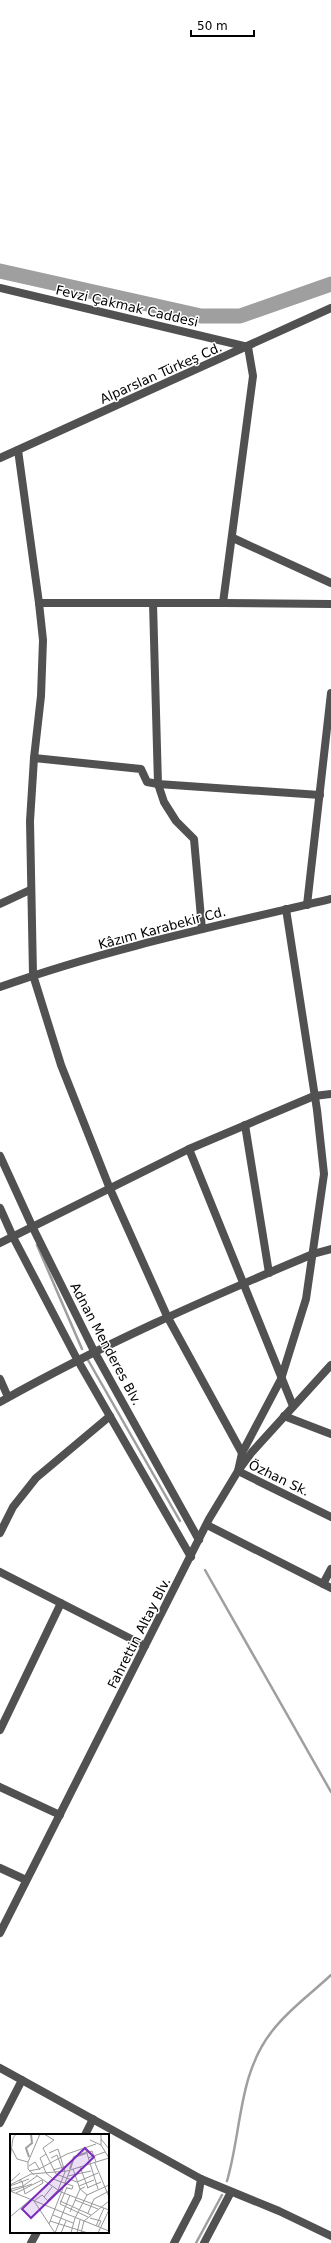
<svg xmlns="http://www.w3.org/2000/svg" width="331" height="2243" font-family="'DejaVu Sans',sans-serif">
<style>
.lines{fill:none;stroke-linecap:round;stroke-linejoin:round}
.stream{stroke:#9f9f9f;stroke-width:2.5}
.river{stroke:#9f9f9f;stroke-width:15}
.minor{stroke:#515151;stroke-width:8}
.tertiary{stroke:#515151;stroke-width:8}
.labels{text-anchor:middle;dominant-baseline:central;stroke-width:3;stroke-linejoin:round;paint-order:stroke}
.street-label{font-size:13px;fill:#000;stroke:#fff}
.inset-river{fill:none;stroke:#9f9f9f;stroke-width:2}
.inset-road{fill:none;stroke:#999;stroke-width:1}
.view{fill:#7b2cbf;fill-opacity:0.15;stroke:#7b2cbf;stroke-width:2}
.inset-edge{fill:none;stroke:#000;stroke-width:2}
</style>
<rect width="100%" height="100%" fill="#fff"/>
<g class="lines">
<!-- stream -->
<g class="stream">
<path d="M 37,1245 L 82,1349"/>
<path d="M 88,1360 L 180,1521"/>
<path d="M 205,1570 L 331,1792"/>
<path d="M 227,2181 C 242,2130 238,2073 273,2030 C 289,2009 312,1993 331,1975"/>
<path d="M 196,2243 L 222,2195"/>
</g>
<!-- river -->
<path class="river" d="M 0,271 L 201,316 L 240,316 L 331,284"/>
<!-- minor -->
<g class="minor">
<path d="M 18,450 L 39,603 L 43,640 L 41,696 L 34,758 L 30,821 L 33,975 L 61,1065 L 110,1189 L 167,1316 L 242,1453"/>
<path d="M 233,538 L 331,583"/>
<path d="M 39,603 L 223,603 L 253,376 L 248,347"/>
<path d="M 153,603 L 158,784 L 164,802 L 176,821 L 194,839 L 202,929"/>
<path d="M 223,603 L 331,604"/>
<path d="M 34,758 L 141,769 L 147,782 L 158,784 L 320,795"/>
<path d="M 0,904 L 30,890"/>
<path d="M 307,905 L 331,693"/>
<path d="M 286,909 L 317,1110 L 324,1174 L 306,1299 L 281,1379 L 242,1453 L 238,1471 L 331,1517"/>
<path d="M 245,1125 L 269,1273"/>
<path d="M 189,1149 L 293,1406"/>
<path d="M 0,1156 L 33,1228 L 94,1351 L 199,1540"/>
<path d="M 0,1208 L 13,1237 L 77,1359 L 191,1557"/>
<path d="M 0,1243 L 189,1149 L 314,1096 L 331,1094"/>
<path d="M 0,1379 L 8,1397"/>
<path d="M 0,1402 C 101,1345 206,1299 313,1254 L 331,1249"/>
<path d="M 284,1416 L 331,1434"/>
<path d="M 207,1525 L 331,1588"/>
<path d="M 0,1533 L 13,1507 L 36,1478 L 110,1416"/>
<path d="M 0,1572 L 145,1646"/>
<path d="M 323,1584 L 331,1569"/>
<path d="M 0,1730 L 61,1603"/>
<path d="M 0,1787 L 60,1815"/>
<path d="M 0,1868 L 26,1880"/>
<path d="M 0,2068 L 201,2179 L 279,2211 L 331,2236"/>
<path d="M 0,2123 L 22,2080"/>
<path d="M 85,2135 L 93,2119"/>
<path d="M 31,2243 L 37,2232"/>
<path d="M 174,2243 L 198,2197 L 201,2179"/>
<path d="M 204,2243 L 231,2192"/>
</g>
<!-- tertiary -->
<g class="tertiary">
<path d="M 0,288 L 248,347"/>
<path d="M 0,458 L 331,308"/>
<path d="M 0,987 C 106,949 221,925 331,899"/>
<path d="M 0,1933 L 209,1519 L 238,1471 L 252,1452 L 331,1365"/>
</g>
</g>
<g class="labels">
<!-- street labels -->
<g class="street-label">
<text transform="translate(127 306) rotate(13)">Fevzi Çakmak Caddesi</text>
<text transform="translate(161 373) rotate(-24)">Alparslan Türkeş Cd.</text>
<text transform="translate(162 928) rotate(-15)">Kâzım Karabekir Cd.</text>
<text transform="translate(106 1344) rotate(62)">Adnan Menderes Blv.</text>
<text transform="translate(279 1478) rotate(26)">Özhan Sk.</text>
<text transform="translate(139 1633) rotate(-63)">Fahrettin Altay Blv.</text>
</g>
</g>
<!-- overview -->
<g transform="translate(10 2134)">
<rect width="99" height="99" fill="#fff"/>
<path class="inset-river" d="M 19,23 L 16,14 L 22,9 L 21,0M 60,35 L 64,23 L 76,19"/>
<path class="inset-road" d="M 34,0 L 44,6 L 33,14 L 46,40 L 67,48 L 88,39M 91,0 L 91,11 L 99,24M 91,5 L 99,15M 80,6 L 91,11M 75,13 L 88,55M 2,15 L 7,25 L 18,28M 39,19 L 48,15 L 55,38M 77,19 L 82,17 L 86,28M 36,20 L 30,24 L 36,39 L 43,45 L 63,52 L 62,55 L 57,54M 41,24 L 47,21 L 53,37M 78,24 L 95,18M 0,25 L 3,4 L 6,0M 85,29 L 99,63M 19,32 L 25,28 L 30,36M 70,33 L 78,54M 43,36 L 57,32M 19,37 L 29,35 L 57,20 L 86,10M 24,41 L 18,35 L 18,28 L 30,0M 26,41 L 51,58 L 99,76M 58,42 L 81,37M 9,47 L 12,47 L 15,60M 0,48 L 10,39M 0,51 L 21,40 L 57,37 L 99,24M 0,52 L 19,45M 69,52 L 84,46M 57,53 L 50,70 L 78,83M 77,54 L 91,48M 0,57 L 99,97M 2,57 L 22,50M 2,58 L 1,55 L 13,52 L 27,42M 6,59 L 32,46M 15,60 L 33,49 L 32,46M 77,61 L 99,51M 34,63 L 42,53M 20,66 L 38,51M 37,66 L 32,61 L 24,67 L 45,99M 65,66 L 88,75M 37,67 L 48,56 L 55,38M 50,67 L 81,81M 60,78 L 70,55 L 75,53M 78,79 L 84,65 L 99,57M 43,81 L 63,89M 0,83 L 20,66M 80,84 L 91,87 L 88,93M 40,87 L 78,99M 39,90 L 60,36M 86,92 L 94,74M 45,99 L 60,61M 51,99 L 56,87M 61,99 L 65,84 L 77,61 L 70,55 L 63,35M 67,99 L 70,86M 71,99 L 74,87 L 99,67M 88,99 L 99,76"/>
<path class="view" d="M 75,14 L 84,23 L 21,84 L 12,75 Z"/>
<rect width="99" height="99" class="inset-edge"/>
</g>
<!-- scale -->
<path d="M191 30v6h63v-6" fill="none" stroke="#000000" stroke-width="2"/>
<text x="197" y="30" font-size="12" fill="#000000" stroke="#ffffff" stroke-width="3" paint-order="stroke">50 m</text>
</svg>
